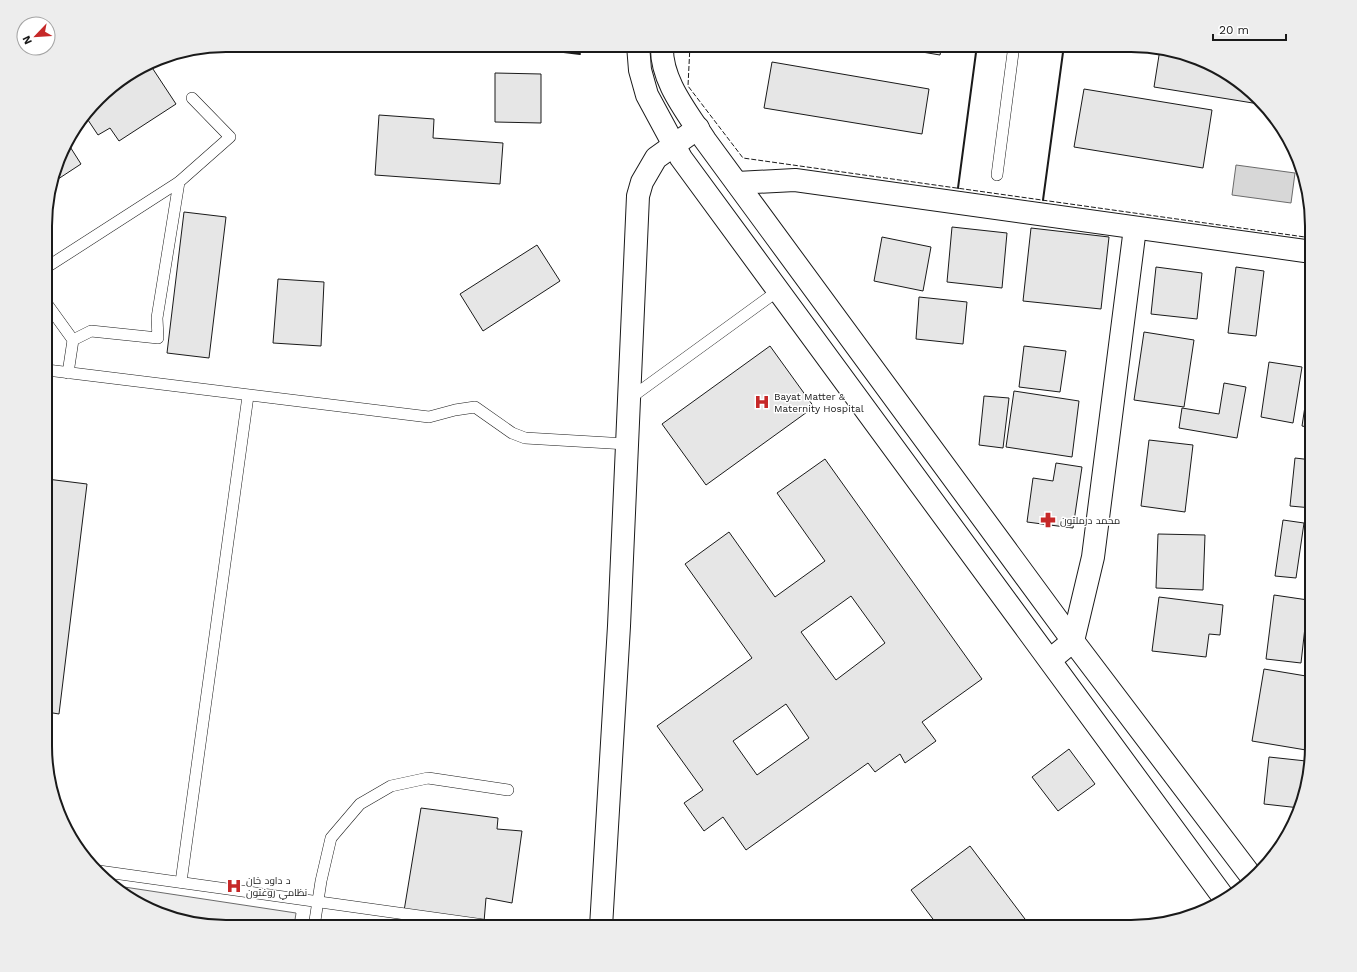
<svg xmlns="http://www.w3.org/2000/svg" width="1357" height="972" font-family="'Work Sans',Cairo,sans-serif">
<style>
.built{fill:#ededed;stroke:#6a6a6a}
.water{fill:#d7d7d7;stroke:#6a6a6a}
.building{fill:#e6e6e6;stroke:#1a1a1a;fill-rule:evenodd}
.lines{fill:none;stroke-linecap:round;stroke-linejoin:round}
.service-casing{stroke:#1a1a1a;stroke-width:12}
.minor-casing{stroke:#1a1a1a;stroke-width:24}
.primary-casing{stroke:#1a1a1a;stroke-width:24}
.service{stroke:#fff;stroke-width:11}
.minor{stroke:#fff;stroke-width:22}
.primary{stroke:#fff;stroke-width:22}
.fence{stroke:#1a1a1a;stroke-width:1;stroke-dasharray:5 2;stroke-linecap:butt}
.wall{stroke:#1a1a1a;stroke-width:2}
.labels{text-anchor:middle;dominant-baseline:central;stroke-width:3;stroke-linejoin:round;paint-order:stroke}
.poi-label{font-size:10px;fill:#1a1a1a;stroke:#fff;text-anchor:start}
.rim{fill:none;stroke:#1a1a1a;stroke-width:2}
</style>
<rect width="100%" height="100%" fill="#fff"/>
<!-- built -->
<path class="built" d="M 111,885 L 296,913 L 294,927 L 214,927 L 167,917 L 115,890 Z"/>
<!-- water -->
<path class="water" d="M 1236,165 L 1295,173 L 1291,203 L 1232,195 Z"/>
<!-- building -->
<g class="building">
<path d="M 898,45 L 942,45 L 940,55 L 898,48 Z"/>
<path d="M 1160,49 L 1190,55 L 1242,82 L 1259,104 L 1154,87 Z"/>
<path d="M 772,62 L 929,89 L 922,134 L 764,108 Z"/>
<path d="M 149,63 L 176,104 L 119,141 L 110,128 L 98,135 L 86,117 L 106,90 Z"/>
<path d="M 495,73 L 541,74 L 541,123 L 495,122 Z"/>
<path d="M 1084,89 L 1212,110 L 1203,168 L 1074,147 Z"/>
<path d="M 379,115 L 434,119 L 433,138 L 503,143 L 500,184 L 375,175 Z"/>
<path d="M 67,142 L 81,164 L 52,183 L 64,146 Z"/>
<path d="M 184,212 L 226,217 L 209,358 L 167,353 Z"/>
<path d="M 952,227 L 1007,233 L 1002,288 L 947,282 Z"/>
<path d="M 1031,228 L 1109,237 L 1101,309 L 1023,301 Z"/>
<path d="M 882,237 L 931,247 L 923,291 L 874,281 Z"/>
<path d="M 537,245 L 560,281 L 483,331 L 460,294 Z"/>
<path d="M 1156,267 L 1202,273 L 1197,319 L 1151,314 Z"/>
<path d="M 1236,267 L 1264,271 L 1256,336 L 1228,333 Z"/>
<path d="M 278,279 L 324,282 L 321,346 L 273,343 Z"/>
<path d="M 919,297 L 967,302 L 963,344 L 916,339 Z"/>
<path d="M 1144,332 L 1194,340 L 1184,407 L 1134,400 Z"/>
<path d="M 770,346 L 814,407 L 706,485 L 662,424 Z"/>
<path d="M 1024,346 L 1066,351 L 1060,392 L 1019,387 Z"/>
<path d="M 1269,362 L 1302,367 L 1293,423 L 1261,417 Z"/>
<path d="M 1310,373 L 1312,374 L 1312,428 L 1302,426 Z"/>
<path d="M 1224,383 L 1246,387 L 1237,438 L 1179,428 L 1182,408 L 1219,414 Z"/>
<path d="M 1014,391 L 1079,401 L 1072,457 L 1006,447 Z"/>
<path d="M 984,396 L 1009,398 L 1003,448 L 979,445 Z"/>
<path d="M 1149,440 L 1193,445 L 1185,512 L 1141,506 Z"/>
<path d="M 1295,458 L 1312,460 L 1312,508 L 1290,506 Z"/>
<path d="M 825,459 L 982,679 L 922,722 L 936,741 L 905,763 L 900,754 L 875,772 L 868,763 L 746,850 L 723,817 L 704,831 L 684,803 L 703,790 L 657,726 L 752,658 L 685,564 L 729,532 L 775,597 L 825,561 L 777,493 ZM 851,596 L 885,643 L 836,680 L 801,632 ZM 786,704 L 809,738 L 757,775 L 733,741 Z"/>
<path d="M 1056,463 L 1082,467 L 1073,528 L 1027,522 L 1033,478 L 1053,481 Z"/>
<path d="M 47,479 L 87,484 L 59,714 L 47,712 Z"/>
<path d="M 1283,520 L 1304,523 L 1296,578 L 1275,576 Z"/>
<path d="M 1158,534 L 1205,535 L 1203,590 L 1156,588 Z"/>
<path d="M 1274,595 L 1308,600 L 1301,663 L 1266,659 Z"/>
<path d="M 1159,597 L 1223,605 L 1220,635 L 1209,634 L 1206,657 L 1152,651 Z"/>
<path d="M 1264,669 L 1312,677 L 1312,715 L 1306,750 L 1252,741 Z"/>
<path d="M 1069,749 L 1095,784 L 1058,811 L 1032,777 Z"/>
<path d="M 1269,757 L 1306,761 L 1300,808 L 1264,804 Z"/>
<path d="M 421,808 L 498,818 L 497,829 L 522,831 L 512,903 L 486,898 L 484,922 L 404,911 Z"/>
<path d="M 970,846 L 1031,927 L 939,927 L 911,890 Z"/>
</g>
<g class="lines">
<!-- service casing -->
<g class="service-casing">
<g id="service">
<path d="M 997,175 L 1014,45"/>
<path d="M 47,267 L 179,182"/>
<path d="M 47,304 L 73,340 L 68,373"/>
<path d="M 73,340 L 91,331 L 158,338 L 157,318 L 179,182 L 230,137 L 192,98"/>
<path d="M 47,370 L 429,417 L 455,410 L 475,407 L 512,433 L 525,438 L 627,444"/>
<path d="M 629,399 L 779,290"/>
<path d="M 99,871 L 498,927"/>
<path d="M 181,882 L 248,396"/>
<path d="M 314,927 L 321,881 L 331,838 L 360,804 L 391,786 L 428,778 L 508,790"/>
</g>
</g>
<!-- minor casing -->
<g class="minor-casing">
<g id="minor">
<path d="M 737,183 L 795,180 L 1312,252"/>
<path d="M 1050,660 L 1073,641 L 1093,557 L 1135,228"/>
<path d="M 601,927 L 619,626 L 638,196 L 642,182 L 656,158 L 698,128"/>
</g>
</g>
<!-- primary casing -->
<g class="primary-casing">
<g id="primary">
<path d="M 638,45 L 640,70 L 647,95 L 681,158 L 1224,898"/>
<path d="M 662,45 C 660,80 687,112 705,140 L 1073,641 L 1251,876"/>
</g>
</g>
<!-- service -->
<use href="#service" class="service"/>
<!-- minor -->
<use href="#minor" class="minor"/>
<!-- primary -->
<use href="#primary" class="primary"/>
<!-- fence -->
<path class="fence" d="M 690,45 L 688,86 L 743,158 L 1312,238"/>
<!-- wall -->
<g class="wall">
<path d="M 505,45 L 580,54"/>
<path d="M 958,188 L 977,45"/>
<path d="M 1043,200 L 1064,45"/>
</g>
</g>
<!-- icons -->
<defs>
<g id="hospital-bare" transform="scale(1.2)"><path d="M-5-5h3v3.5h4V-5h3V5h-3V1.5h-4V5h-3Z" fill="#c62828" stroke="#fff" stroke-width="2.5" paint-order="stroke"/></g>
<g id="pharmacy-bare" transform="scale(1.2)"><path d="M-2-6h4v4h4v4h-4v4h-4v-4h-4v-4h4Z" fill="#c62828" stroke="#fff" stroke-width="2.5" paint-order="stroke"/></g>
</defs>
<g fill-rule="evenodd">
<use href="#hospital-bare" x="762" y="402"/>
<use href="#pharmacy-bare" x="1048" y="520"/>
<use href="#hospital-bare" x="234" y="886"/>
</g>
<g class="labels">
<!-- poi labels -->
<g class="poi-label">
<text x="774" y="396">Bayat Matter &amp;<tspan x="774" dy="12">Maternity Hospital</tspan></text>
<text x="1060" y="520">محمد درملتون</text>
<text x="246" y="880">د داود خان<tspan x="246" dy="12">نظامي روغتون</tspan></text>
</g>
</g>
<!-- crop -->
<path d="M0 0H1357V972H0ZM226 52H1131A174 174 0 0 1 1305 226V746A174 174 0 0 1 1131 920H226A174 174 0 0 1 52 746V226A174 174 0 0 1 226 52Z" fill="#ededed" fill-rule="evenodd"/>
<path class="rim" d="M226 52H1131A174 174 0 0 1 1305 226V746A174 174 0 0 1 1131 920H226A174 174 0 0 1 52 746V226A174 174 0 0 1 226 52Z"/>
<!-- north arrow -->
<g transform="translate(36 36) rotate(245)"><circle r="19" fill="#ffffff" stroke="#a3a3a3"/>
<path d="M0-3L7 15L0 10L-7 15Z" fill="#c62828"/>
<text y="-6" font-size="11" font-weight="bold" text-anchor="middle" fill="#1a1a1a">N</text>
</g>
<!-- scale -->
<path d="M1213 34v6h73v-6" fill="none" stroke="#1a1a1a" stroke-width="2"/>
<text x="1219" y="34" font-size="12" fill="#1a1a1a" stroke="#ffffff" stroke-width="3" paint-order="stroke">20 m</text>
</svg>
